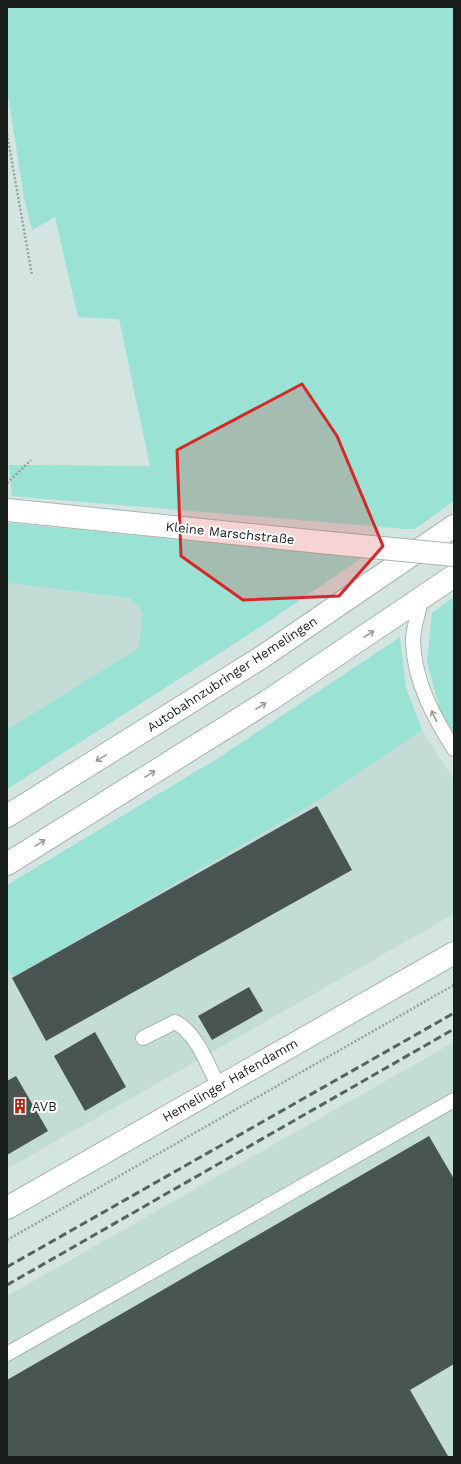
<svg xmlns="http://www.w3.org/2000/svg" width="461" height="1464" font-family="'Work Sans',sans-serif">
<style>
.built{fill:#c3dcd6}
.green{fill:#99e2d4}
.building{fill:#485552}
.lines{fill:none;stroke-linecap:round;stroke-linejoin:round}
.service-casing{stroke:#a8b7b3;stroke-width:16}
.minor-casing{stroke:#a8b7b3;stroke-width:24}
.tertiary-casing{stroke:#a8b7b3;stroke-width:24}
.trunk-casing{stroke:#a8b7b3;stroke-width:24}
.path{stroke:#95a29f;stroke-width:2.5;stroke-dasharray:2 2;stroke-linecap:butt}
.service{stroke:#fff;stroke-width:14}
.minor{stroke:#fff;stroke-width:22}
.tertiary{stroke:#fff;stroke-width:22}
.trunk{stroke:#fff;stroke-width:22}
.rail{stroke:#58625f;stroke-width:3;stroke-dasharray:8 4;stroke-linecap:butt}
.minor-bridge-casing{stroke:#a8b7b3;stroke-width:24;stroke-linecap:butt}
.minor-bridge{stroke:#fff;stroke-width:22}
.oneway{stroke:#979a99}
.marked{fill:#d62828;fill-opacity:0.2;stroke:#d62828;stroke-width:3;stroke-linejoin:round}
.labels{text-anchor:middle;dominant-baseline:central;stroke-width:4;stroke-linejoin:round;paint-order:stroke}
.street-label{font-size:13px;fill:#181e1c;stroke:#fff}
.poi-label{font-size:13px;fill:#181e1c;stroke:#fff;text-anchor:start}
</style>
<rect width="100%" height="100%" fill="#d4e4e1"/>
<!-- built -->
<g class="built">
<path d="M 7,583 L 129,598 L 143,612 L 140,648 L 7,730 Z"/>
<path d="M 422,730 L 454,780 L 454,914 L 7,1169 L 7,970 L 8,969 L 14,977 L 316,802 Z"/>
<path d="M 454,1042 L 454,1457 L 7,1457 L 7,1296 Z"/>
</g>
<!-- green -->
<g class="green">
<path d="M 7,7 L 454,7 L 454,501 L 415,529 L 405,529 L 12,496 L 9,465 L 150,466 L 119,319 L 78,317 L 55,217 L 32,230 L 24,198 L 7,89 Z"/>
<path d="M 7,523 L 363,557 L 268,622 L 7,789 L 7,730 L 139,648 L 143,612 L 129,598 L 7,583 Z"/>
<path d="M 454,597 L 454,733 L 440,711 L 427,661 L 432,613 Z"/>
<path d="M 400,637 L 406,688 L 422,730 L 316,802 L 14,977 L 9,970 L 7,970 L 7,885 L 215,760 Z"/>
</g>
<!-- building -->
<g class="building">
<path d="M 317,806 L 352,870 L 46,1041 L 12,978 Z"/>
<path d="M 249,987 L 263,1011 L 212,1040 L 198,1016 Z"/>
<path d="M 95,1032 L 126,1087 L 85,1111 L 54,1056 Z"/>
<path d="M 16,1076 L 48,1131 L 7,1155 L 7,1081 Z"/>
<path d="M 429,1136 L 454,1179 L 454,1364 L 410,1390 L 448,1456 L 7,1457 L 7,1380 Z"/>
</g>
<g class="lines">
<!-- service casing -->
<g class="service-casing">
<g id="service">
<path d="M 421,599 C 419,612 413,628 413,641 C 414,681 433,716 454,749"/>
<path d="M 143,1038 L 175,1022 C 197,1033 208,1066 219,1087"/>
<path d="M 7,1354 L 454,1100"/>
</g>
</g>
<!-- minor casing -->
<g class="minor-casing">
<path id="minor" d="M 7,510 L 330,543"/>
</g>
<!-- tertiary casing -->
<g class="tertiary-casing">
<path id="tertiary" d="M 7,1208 L 454,953"/>
</g>
<!-- trunk casing -->
<g class="trunk-casing">
<g id="trunk">
<path d="M 7,816 L 262,657 L 454,526"/>
<path d="M 7,864 L 268,701 L 454,576"/>
</g>
</g>
<!-- path -->
<g class="path">
<path d="M 7,134 L 32,275"/>
<path d="M 7,483 L 31,460"/>
<path d="M 7,1240 L 454,985"/>
</g>
<!-- service -->
<use href="#service" class="service"/>
<!-- minor -->
<use href="#minor" class="minor"/>
<!-- tertiary -->
<use href="#tertiary" class="tertiary"/>
<!-- trunk -->
<use href="#trunk" class="trunk"/>
<!-- rail -->
<g class="rail">
<path d="M 7,1267 L 454,1013"/>
<path d="M 7,1285 L 454,1029"/>
</g>
<!-- minor-bridge casing -->
<g class="minor-bridge-casing">
<path id="minor-bridge" d="M 330,543 L 454,555"/>
</g>
<!-- minor-bridge -->
<use href="#minor-bridge" class="minor-bridge"/>
</g>
<!-- one-way arrows -->
<defs><path id="oneway-shaft" d="M-6 0H5M1.5-3L5.5 0L1.5 3" fill="none" stroke-width="1.6" stroke-linecap="round" stroke-linejoin="round"/></defs>
<g class="oneway">
<use href="#oneway-shaft" transform="translate(369 634) rotate(-34)"/>
<use href="#oneway-shaft" transform="translate(261 706) rotate(-32)"/>
<use href="#oneway-shaft" transform="translate(434 716) rotate(-115)"/>
<use href="#oneway-shaft" transform="translate(101 758) rotate(148)"/>
<use href="#oneway-shaft" transform="translate(150 774) rotate(-32)"/>
<use href="#oneway-shaft" transform="translate(40 843) rotate(-32)"/>
</g>
<!-- marked area -->
<path class="marked" d="M 302,384 L 337,436 L 383,546 L 339,596 L 243,600 L 181,556 L 177,450 Z"/>
<!-- icons -->
<defs>
<g id="building-bare" transform="scale(1.2)"><path d="M-4-6H4V6H1V3H-1V6H-4ZM-2.5-4.3h1.7v1.8h-1.7ZM.8-4.3h1.7v1.8H.8ZM-2.5-1h1.7V.8h-1.7ZM.8-1h1.7V.8H.8Z" fill="#b32614" stroke="#fff" stroke-width="2.5" paint-order="stroke"/></g>
</defs>
<g fill-rule="evenodd">
<use href="#building-bare" x="20" y="1106"/>
</g>
<g class="labels">
<!-- street labels -->
<g class="street-label">
<text transform="translate(230 533) rotate(6)">Kleine Marschstraße</text>
<text transform="translate(232 674) rotate(-33)">Autobahnzubringer Hemelingen</text>
<text transform="translate(230 1080) rotate(-30)">Hemelinger Hafendamm</text>
</g>
<!-- poi labels -->
<g class="poi-label">
<text x="32" y="1106">AVB</text>
</g>
</g>
<!-- border -->
<rect width="461" height="1464" fill="none" stroke="#181e1c" stroke-width="16"/>
</svg>
